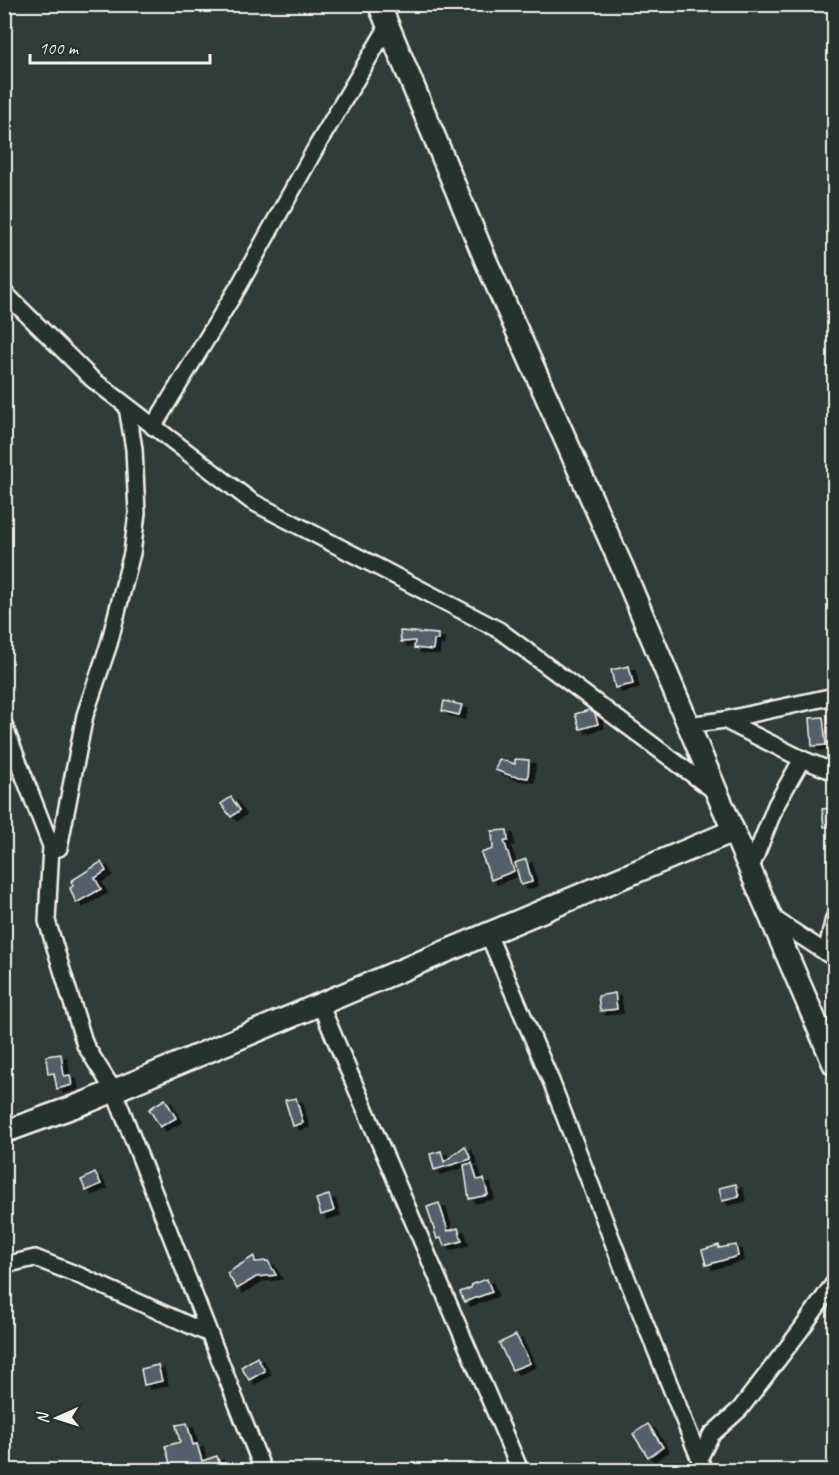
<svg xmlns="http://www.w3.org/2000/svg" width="839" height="1475" font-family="Caveat,sans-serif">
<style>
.building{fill:#52606c;stroke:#f4f1e8;stroke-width:1.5;filter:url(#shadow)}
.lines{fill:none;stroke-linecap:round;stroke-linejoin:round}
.street-casing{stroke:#f4f1e8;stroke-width:20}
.secondary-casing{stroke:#f4f1e8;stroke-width:26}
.street{stroke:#26332d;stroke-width:15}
.secondary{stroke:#26332d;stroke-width:21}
</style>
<defs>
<filter id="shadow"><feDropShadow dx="6" dy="4" stdDeviation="0" flood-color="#0009"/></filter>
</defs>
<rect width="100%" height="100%" fill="#2f3c3a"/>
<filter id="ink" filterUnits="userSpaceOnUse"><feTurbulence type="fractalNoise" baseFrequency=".0167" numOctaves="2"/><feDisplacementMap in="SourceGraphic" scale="12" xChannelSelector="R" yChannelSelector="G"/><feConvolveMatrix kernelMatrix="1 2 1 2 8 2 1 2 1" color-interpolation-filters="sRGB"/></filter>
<g filter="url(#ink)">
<!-- building -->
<g class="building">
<path d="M 400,631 L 438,634 L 438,640 L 434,640 L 433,650 L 414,648 L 415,641 L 401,642 Z"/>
<path d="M 629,666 L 633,684 L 615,688 L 611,670 Z"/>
<path d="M 444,701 L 462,705 L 459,715 L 442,711 Z"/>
<path d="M 589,710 L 595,714 L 598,724 L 580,729 L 575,714 Z"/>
<path d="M 823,717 L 826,745 L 812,746 L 810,718 Z"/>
<path d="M 499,759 L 515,764 L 515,759 L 529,760 L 528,778 L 512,776 L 495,770 Z"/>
<path d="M 231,797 L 240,810 L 231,817 L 221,804 Z"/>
<path d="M 833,808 L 834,826 L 824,827 L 822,809 Z"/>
<path d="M 507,830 L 508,841 L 504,841 L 514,871 L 491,880 L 481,853 L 493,849 L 492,831 Z"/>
<path d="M 526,859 L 532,882 L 521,885 L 515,863 Z"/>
<path d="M 101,862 L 106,871 L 95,878 L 101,889 L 76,903 L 70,888 L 73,886 L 71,881 Z"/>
<path d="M 615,993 L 617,1009 L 600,1011 L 598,996 Z"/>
<path d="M 61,1054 L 64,1076 L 70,1075 L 72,1085 L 57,1089 L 54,1073 L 48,1074 L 46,1056 Z"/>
<path d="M 296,1098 L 303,1123 L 293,1126 L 285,1100 Z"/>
<path d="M 165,1099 L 176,1118 L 160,1127 L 149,1109 Z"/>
<path d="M 465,1146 L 471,1159 L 434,1170 L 430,1154 L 441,1151 L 444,1162 Z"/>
<path d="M 472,1163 L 477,1180 L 484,1179 L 488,1195 L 469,1199 L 464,1165 Z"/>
<path d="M 95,1173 L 101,1184 L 86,1191 L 81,1180 Z"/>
<path d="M 736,1184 L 739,1197 L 722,1201 L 719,1188 Z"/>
<path d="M 329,1195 L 334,1211 L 321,1215 L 316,1199 Z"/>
<path d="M 439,1203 L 448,1231 L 458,1228 L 462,1241 L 444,1246 L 441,1238 L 437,1239 L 427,1207 Z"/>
<path d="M 719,1245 L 719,1248 L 736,1245 L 738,1256 L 706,1265 L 702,1250 Z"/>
<path d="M 254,1256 L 255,1262 L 268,1261 L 276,1275 L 256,1277 L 237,1289 L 227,1273 Z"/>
<path d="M 487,1279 L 492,1292 L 464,1302 L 460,1292 L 471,1288 L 472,1284 Z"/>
<path d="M 516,1335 L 530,1363 L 512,1370 L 499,1343 Z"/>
<path d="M 257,1357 L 265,1371 L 249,1380 L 241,1367 Z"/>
<path d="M 158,1365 L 162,1381 L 144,1385 L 141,1369 Z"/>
<path d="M 187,1423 L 193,1445 L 197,1444 L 202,1461 L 217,1456 L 220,1465 L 205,1470 L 172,1470 L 165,1446 L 180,1442 L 176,1425 Z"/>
<path d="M 648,1424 L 663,1447 L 648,1457 L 633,1434 Z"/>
</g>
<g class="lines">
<!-- street casing -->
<g class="street-casing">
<g id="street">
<path d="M 4,292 L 92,379 L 251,501 L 499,630 L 717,793"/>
<path d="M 153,427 L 240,284 L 318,144 L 388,26"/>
<path d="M 724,720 L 834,696"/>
<path d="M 4,725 L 51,846 L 47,921 L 85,1045 L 114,1091 L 263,1470"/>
<path d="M 688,725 L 724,720 L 802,759"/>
<path d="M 59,848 L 85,715 L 109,644 L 132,553 L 137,513 L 134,449 L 127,407"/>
<path d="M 750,870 L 776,805 L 802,759 L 834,772"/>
<path d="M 770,916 L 834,958"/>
<path d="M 488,934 L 551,1081 L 624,1271 L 704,1470"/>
<path d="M 826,953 L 834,918"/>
<path d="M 320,1004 L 520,1470"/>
<path d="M 4,1265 L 35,1258 L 83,1277 L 209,1334"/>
<path d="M 700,1457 L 711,1435 L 740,1409 L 800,1331 L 834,1283"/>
</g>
</g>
<!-- secondary casing -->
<g class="secondary-casing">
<g id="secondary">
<path d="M 379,4 L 486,261 L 623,569 L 717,793 L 834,1064"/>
<path d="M 4,1132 L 87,1102 L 733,831"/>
</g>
</g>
<!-- street -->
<use href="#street" class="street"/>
<!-- secondary -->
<use href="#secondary" class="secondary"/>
</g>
</g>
<!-- margin -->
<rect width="839" height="1475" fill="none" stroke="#26332d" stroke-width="24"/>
<rect x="12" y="12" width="815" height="1451" fill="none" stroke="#f4f1e8" stroke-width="2" filter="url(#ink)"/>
<!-- north arrow -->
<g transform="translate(57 1418) rotate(267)" stroke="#26332d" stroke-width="4.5" paint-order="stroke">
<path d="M0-4.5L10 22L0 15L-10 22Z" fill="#f4f1e8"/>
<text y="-9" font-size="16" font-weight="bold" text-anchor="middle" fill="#f4f1e8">N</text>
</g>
<!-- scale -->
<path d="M30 54v9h180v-9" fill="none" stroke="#f4f1e8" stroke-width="3"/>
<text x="39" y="54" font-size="18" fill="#f4f1e8" stroke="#26332d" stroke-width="4.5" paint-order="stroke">100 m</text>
</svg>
